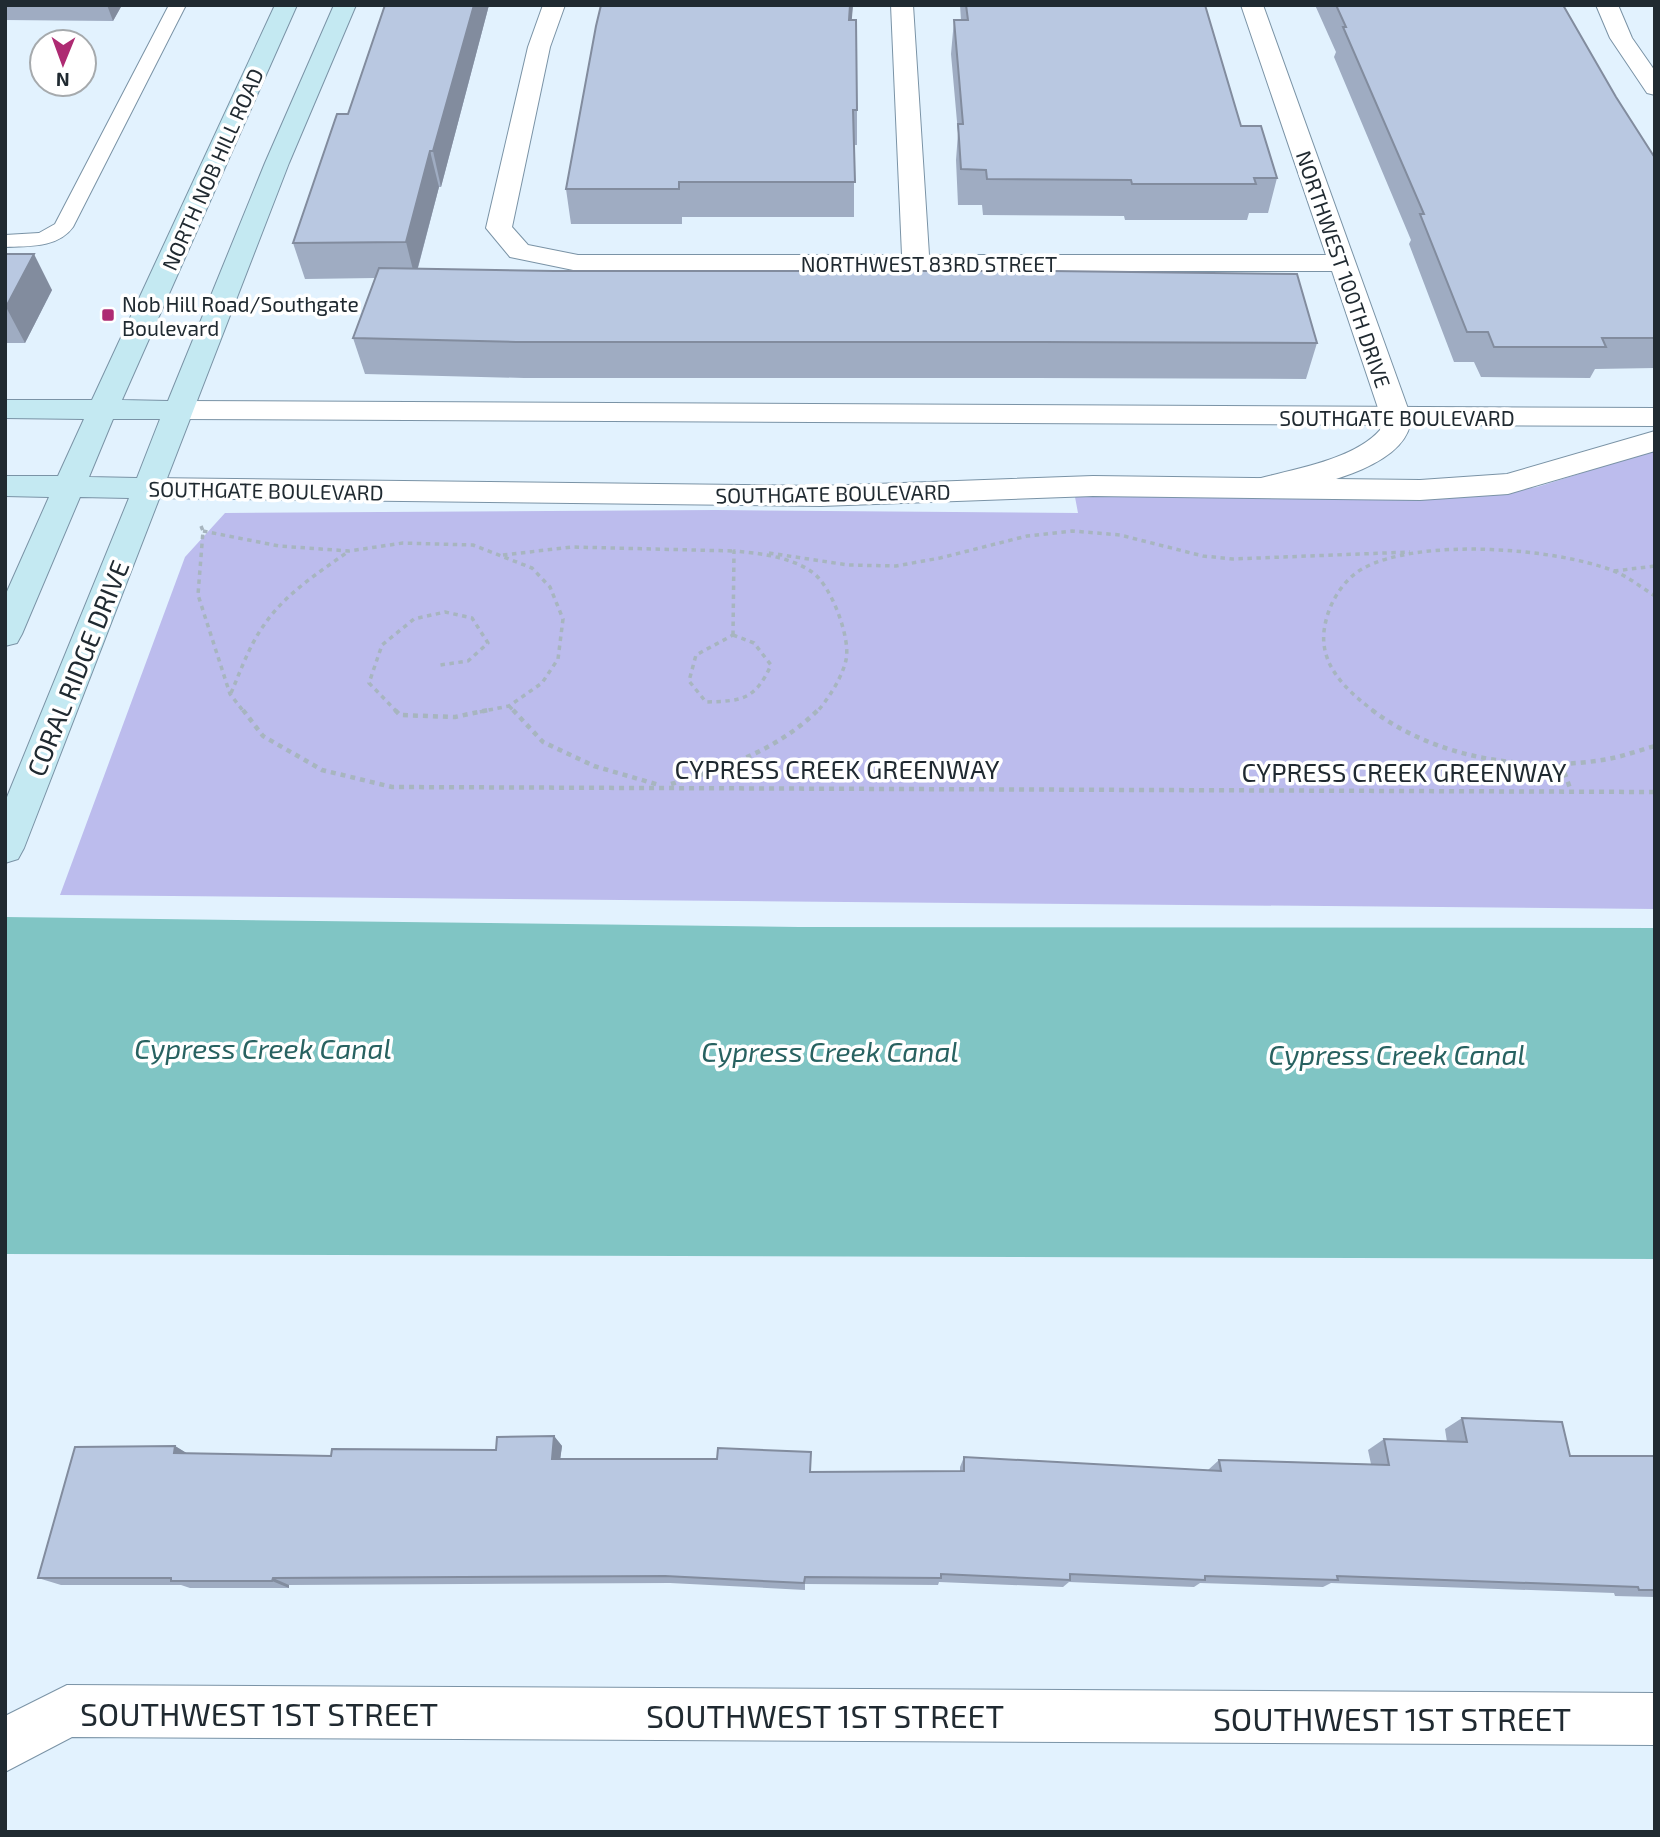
<svg xmlns="http://www.w3.org/2000/svg" width="1660" height="1837" font-family="'Exo 2',sans-serif">
<style>
.green{fill:#bcbced}
.water{fill:#80c5c4}
.lines{fill:none;stroke-linecap:round;stroke-linejoin:round}
.service-casing{stroke:#7a93a6;stroke-width:2}
.minor-casing{stroke:#7a93a6;stroke-width:2}
.tertiary-casing{stroke:#7a93a6;stroke-width:2}
.secondary-casing{stroke:#7a93a6;stroke-width:2}
.path-far1{stroke:#a7b5bf;stroke-width:3.5;stroke-dasharray:4.5 4.5;stroke-linecap:butt}
.path{stroke:#a7b5bf;stroke-width:4.5;stroke-dasharray:5 5;stroke-linecap:butt}
.service{fill:#fff;fill-rule:evenodd}
.minor{fill:#fff;fill-rule:evenodd}
.tertiary{fill:#fff;fill-rule:evenodd}
.secondary{fill:#c4e9f2;fill-rule:evenodd}
.wall{fill:#9facc2}
.shaded-wall{fill:#828c9e}
.building{fill:#b9c8e1;stroke:#828c9e;stroke-width:2}
.poi-dot{fill:#ae2a72;stroke:#fff;stroke-width:2.5}
.labels{text-anchor:middle;dominant-baseline:central;stroke-width:7;stroke-linejoin:round;paint-order:stroke}
.far-street-label{font-size:21px;fill:#202a31;stroke:#fff}
.far-poi-label{font-size:21px;fill:#202a31;stroke:#fff;text-anchor:start}
.street-label{font-size:26px;fill:#202a31;stroke:#fff}
.water-label{font-size:28px;font-style:italic;fill:#286261;stroke:#fff}
.near-street-label{font-size:32px;fill:#202a31;stroke:#fff}
</style>
<rect width="100%" height="100%" fill="#e2f2fe"/>
<!-- green -->
<path class="green" d="M 1655,450 L 1655,909 L 60,895 L 185,557 L 225,513 L 716,510 L 1078,513 L 1075,497 L 1486,495 L 1537,487 Z"/>
<!-- water -->
<path class="water" d="M 5,917 L 799,927 L 1655,928 L 1655,1259 L 5,1254 Z"/>
<g class="lines">
<!-- service casing -->
<g class="service-casing">
<path id="service" d="M 169,5 L 186,5 L 73,227 C 58,248 29,246 5,247 L 5,235 L 39,233 L 55,224 Z"/>
</g>
<!-- minor casing -->
<g class="minor-casing">
<g id="minor">
<path d="M 543,5 L 565,5 L 550,47 L 512,227 L 528,245 L 578,255 L 902,255 L 891,5 L 913,5 L 929,255 L 1326,255 L 1241,5 L 1263,5 L 1411,417 C 1410,471 1301,488 1260,498 L 1249,495 L 1245,488 L 1249,481 C 1288,470 1353,461 1380,430 L 1381,417 L 1332,271 L 578,271 L 510,257 L 486,228 L 528,47 Z"/>
<path d="M 1596,5 L 1618,5 L 1632,38 L 1655,71 L 1655,95 L 1647,93 L 1610,38 Z"/>
<path d="M 67,1685 L 1655,1693 L 1655,1745 L 72,1737 L 5,1772 L 5,1716 Z"/>
</g>
</g>
<!-- tertiary casing -->
<g class="tertiary-casing">
<g id="tertiary">
<path d="M 180,401 L 1655,408 L 1655,426 L 180,419 L 170,417 L 165,410 L 170,403 Z"/>
<path d="M 1655,431 L 1655,451 L 1508,494 L 1420,500 L 1093,496 L 821,506 L 149,498 L 138,495 L 134,488 L 138,481 L 149,478 L 821,486 L 1093,476 L 1420,480 L 1507,474 Z"/>
</g>
</g>
<!-- secondary casing -->
<g class="secondary-casing">
<path id="secondary" d="M 275,5 L 297,5 L 122,400 L 168,401 L 265,163 L 334,5 L 356,5 L 289,163 L 24,848 L 18,859 L 5,863 L 5,802 L 129,498 L 80,497 L 22,634 L 17,643 L 5,646 L 5,596 L 49,497 L 5,496 L 5,476 L 58,476 L 84,419 L 5,418 L 5,400 L 92,400 ZM 113,419 L 160,419 L 137,478 L 89,477 Z"/>
</g>
<!-- path-far1 -->
<g class="path-far1">
<path d="M 201,526 L 203,531 L 198,595 L 230,694 L 244,712"/>
<path d="M 203,531 L 279,546 L 349,551 L 403,543 L 473,545 L 532,568 L 550,587 L 563,619 L 558,659 L 542,683 L 509,706 L 479,712"/>
<path d="M 769,553 L 848,565 L 896,566 L 940,558 L 1027,536 L 1072,531 L 1120,535 L 1203,556 L 1233,559 L 1410,552"/>
<path d="M 503,555 L 572,547 L 734,551"/>
<path d="M 1614,571 L 1655,566"/>
<path d="M 733,635 L 754,643 L 771,665 C 755,700 742,701 706,702 L 689,681 L 696,655 Z"/>
<path d="M 733,635 L 734,551 C 759,553 791,557 812,572 C 831,585 851,638 846,660 C 842,678 828,699 817,712"/>
<path d="M 231,693 C 241,670 249,646 264,625 C 285,594 318,573 349,551"/>
<path d="M 509,706 L 515,712"/>
<path d="M 397,712 L 369,683 L 382,645 L 414,619 L 445,612 L 472,618 L 488,643 L 468,661 L 440,665"/>
<path d="M 1375,712 C 1346,690 1317,664 1325,625 C 1329,603 1343,580 1362,569 C 1418,537 1556,548 1614,571 C 1629,577 1642,588 1655,596"/>
</g>
<!-- path -->
<g class="path">
<path d="M 243,710 L 263,736 L 322,770 L 392,787 L 1655,792"/>
<path d="M 395,710 L 400,715 L 455,717 L 488,710"/>
<path d="M 513,710 L 543,742 L 594,766 L 659,785"/>
<path d="M 1372,710 C 1436,759 1530,773 1608,759 C 1624,756 1640,750 1655,746"/>
<path d="M 1561,763 L 1571,791"/>
<path d="M 671,784 C 724,768 778,750 818,710"/>
</g>
<!-- service -->
<use href="#service" class="service"/>
<!-- minor -->
<use href="#minor" class="minor"/>
<!-- tertiary -->
<use href="#tertiary" class="tertiary"/>
<!-- secondary -->
<use href="#secondary" class="secondary"/>
</g>
<!-- wall -->
<g class="wall">
<path d="M 5,5 L 122,5 L 113,21 L 5,20 Z"/>
<path d="M 489,5 L 441,187 L 439,187 L 418,268 L 1317,343 L 1306,379 L 1035,378 L 524,378 L 365,374 L 353,338 L 375,278 L 305,279 L 293,243 L 348,114 Z"/>
<path d="M 601,5 L 853,5 L 851,20 L 857,110 L 857,145 L 854,145 L 854,217 L 682,217 L 682,224 L 571,224 L 566,189 Z"/>
<path d="M 960,5 L 1205,5 L 1241,126 L 1277,178 L 1268,213 L 1249,213 L 1247,220 L 1125,220 L 1124,216 L 983,215 L 982,205 L 958,205 L 956,160 L 958,133 L 951,54 L 954,20 L 961,20 Z"/>
<path d="M 1315,5 L 1563,5 L 1616,97 L 1655,158 L 1655,368 L 1595,369 L 1590,378 L 1481,377 L 1474,362 L 1454,362 L 1409,244 L 1411,240 L 1334,57 L 1336,52 Z"/>
<path d="M 5,254 L 52,290 L 25,343 L 5,343 Z"/>
<path d="M 1462,1418 L 1570,1456 L 1655,1456 L 1655,1597 L 1615,1596 L 1614,1593 L 1331,1583 L 1323,1587 L 1200,1583 L 1194,1587 L 1069,1582 L 1063,1587 L 939,1582 L 938,1585 L 805,1584 L 805,1590 L 670,1583 L 289,1585 L 289,1588 L 190,1588 L 181,1585 L 61,1585 L 38,1578 L 175,1446 L 188,1454 L 331,1456 L 496,1450 L 554,1436 L 562,1446 L 560,1459 L 717,1459 L 811,1452 L 811,1472 L 960,1471 L 960,1467 L 964,1457 L 1208,1470 L 1219,1460 L 1371,1464 L 1368,1450 L 1384,1439 L 1447,1442 L 1445,1429 Z"/>
</g>
<!-- shaded-wall -->
<g class="shaded-wall">
<path d="M 107,5 L 122,5 L 113,21 Z"/>
<path d="M 474,5 L 489,5 L 441,187 L 433,151 Z"/>
<path d="M 850,5 L 853,5 L 849,54 L 849,20 Z"/>
<path d="M 430,151 L 439,187 L 415,278 L 406,242 Z"/>
<path d="M 34,254 L 52,290 L 25,343 L 6,307 Z"/>
<path d="M 554,1436 L 562,1446 L 559,1469 L 552,1459 Z"/>
<path d="M 175,1446 L 193,1457 L 174,1453 Z"/>
<path d="M 273,1578 L 289,1585 L 289,1588 L 272,1581 Z"/>
</g>
<!-- building -->
<g class="building">
<path d="M 385,5 L 474,5 L 433,151 L 430,151 L 406,242 L 293,243 L 337,114 L 348,114 Z"/>
<path d="M 601,5 L 850,5 L 849,20 L 856,20 L 857,110 L 853,110 L 855,182 L 679,182 L 679,189 L 566,189 L 596,26 Z"/>
<path d="M 966,5 L 1205,5 L 1241,126 L 1261,126 L 1277,178 L 1254,178 L 1256,184 L 1132,184 L 1131,180 L 987,179 L 986,170 L 961,169 L 958,124 L 963,124 L 954,20 L 968,20 Z"/>
<path d="M 1336,5 L 1563,5 L 1616,97 L 1655,158 L 1655,338 L 1602,338 L 1606,347 L 1494,347 L 1488,332 L 1467,332 L 1420,214 L 1424,214 L 1343,27 L 1346,27 Z"/>
<path d="M 5,254 L 34,254 L 6,307 L 5,307 Z"/>
<path d="M 379,268 L 554,271 L 1051,271 L 1297,274 L 1317,343 L 1040,342 L 516,342 L 353,338 Z"/>
<path d="M 1462,1418 L 1562,1422 L 1570,1456 L 1655,1456 L 1655,1590 L 1639,1590 L 1638,1587 L 1337,1576 L 1338,1580 L 1205,1576 L 1205,1580 L 1070,1574 L 1070,1580 L 941,1574 L 941,1578 L 805,1577 L 804,1583 L 665,1576 L 273,1578 L 272,1581 L 171,1581 L 171,1578 L 38,1578 L 75,1447 L 175,1446 L 174,1453 L 331,1456 L 332,1449 L 496,1450 L 497,1437 L 554,1436 L 552,1459 L 717,1459 L 718,1448 L 811,1452 L 810,1472 L 964,1471 L 964,1457 L 1221,1471 L 1219,1460 L 1389,1465 L 1384,1439 L 1467,1442 Z"/>
</g>
<!-- markers -->
<rect class="poi-dot" x="101" y="308" width="14" height="14" rx="3.5"/>
<g class="labels">
<!-- far-street labels -->
<g class="far-street-label">
<text transform="translate(212 169) rotate(-66)">NORTH NOB HILL ROAD</text>
<text x="929" y="263">NORTHWEST 83RD STREET</text>
<text transform="translate(1344 269) rotate(71)">NORTHWEST 100TH DRIVE</text>
<text x="1397" y="417">SOUTHGATE BOULEVARD</text>
<text transform="translate(266 490) rotate(1)">SOUTHGATE BOULEVARD</text>
<text transform="translate(833 493) rotate(-1)">SOUTHGATE BOULEVARD</text>
</g>
<!-- far-poi labels -->
<g class="far-poi-label">
<text x="122" y="303">Nob Hill Road/Southgate<tspan x="122" dy="24">Boulevard</tspan></text>
</g>
<!-- street labels -->
<g class="street-label">
<text transform="translate(77 668) rotate(-68)">CORAL RIDGE DRIVE</text>
<text x="837" y="768">CYPRESS CREEK GREENWAY</text>
<text x="1404" y="771">CYPRESS CREEK GREENWAY</text>
</g>
<!-- water labels -->
<g class="water-label">
<text x="263" y="1048">Cypress Creek Canal</text>
<text x="830" y="1051">Cypress Creek Canal</text>
<text x="1397" y="1054">Cypress Creek Canal</text>
</g>
<!-- near-street labels -->
<g class="near-street-label">
<text x="259" y="1713">SOUTHWEST 1ST STREET</text>
<text x="825" y="1715">SOUTHWEST 1ST STREET</text>
<text x="1392" y="1718">SOUTHWEST 1ST STREET</text>
</g>
</g>
<!-- border -->
<rect width="1660" height="1837" fill="none" stroke="#202a31" stroke-width="14"/>
<!-- north arrow -->
<g transform="translate(63 63) rotate(181)"><circle r="33" fill="#ffffff" stroke="#a6aaad" stroke-width="2"/>
<path d="M0-5L12 26L0 18L-12 26Z" fill="#ae2a72"/>
<text y="-10" font-size="19" font-weight="bold" text-anchor="middle" fill="#202a31">N</text>
</g>
</svg>
